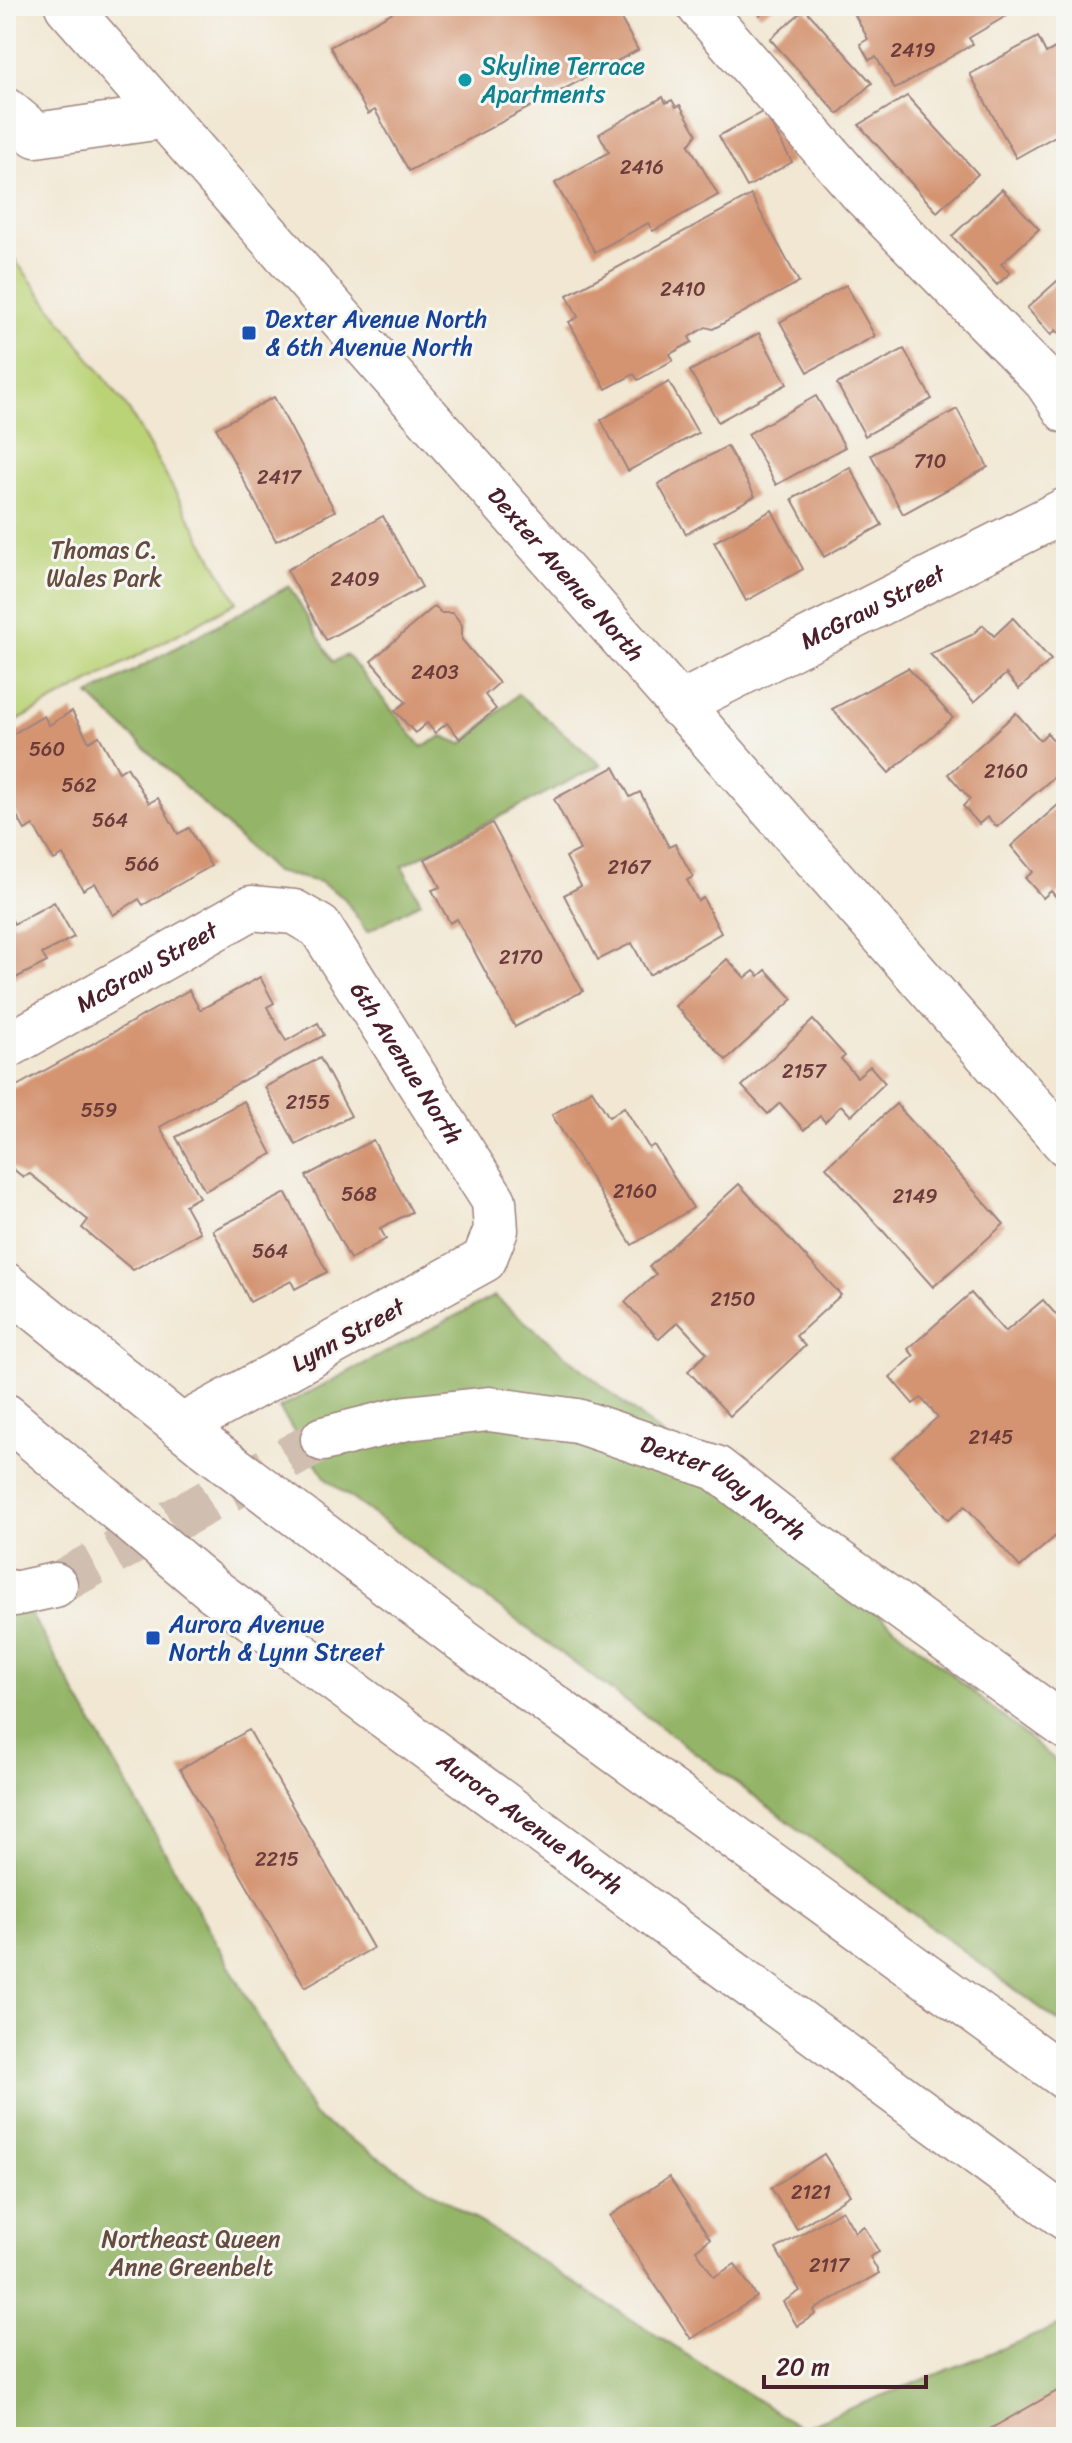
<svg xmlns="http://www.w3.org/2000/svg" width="1072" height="2443" font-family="Sriracha,sans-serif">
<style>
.green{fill:#bbd377;stroke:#827951;stroke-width:2}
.forest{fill:#94b568;stroke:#6f6a4a;stroke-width:2}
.building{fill:#d49472}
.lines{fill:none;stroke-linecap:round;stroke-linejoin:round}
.minor-tunnel{stroke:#d0bfb1;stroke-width:44;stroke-dasharray:44 22;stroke-linecap:butt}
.minor-casing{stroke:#9e837e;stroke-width:47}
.major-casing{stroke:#9e837e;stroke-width:47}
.highway-casing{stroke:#9e837e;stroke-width:47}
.minor{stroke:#fff;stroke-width:44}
.major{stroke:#fff;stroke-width:44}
.highway{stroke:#fff;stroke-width:44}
.culture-dot{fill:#0f9aa8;stroke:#f6f6f2;stroke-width:3}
.transit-dot{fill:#1a4fb4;stroke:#f6f6f2;stroke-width:3}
.labels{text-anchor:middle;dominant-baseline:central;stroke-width:6;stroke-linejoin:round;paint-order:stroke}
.number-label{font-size:20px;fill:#6c3c3d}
.culture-label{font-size:24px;fill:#0d838f;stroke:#f6f6f2;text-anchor:start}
.transit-label{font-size:24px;fill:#164399;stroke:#f6f6f2;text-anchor:start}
.park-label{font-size:24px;fill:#664c3e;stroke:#f6f6f2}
.street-label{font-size:24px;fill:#4a1f2b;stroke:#f6f6f2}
</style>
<rect width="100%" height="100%" fill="#f6f6f2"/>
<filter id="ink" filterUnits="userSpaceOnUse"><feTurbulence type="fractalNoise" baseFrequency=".0125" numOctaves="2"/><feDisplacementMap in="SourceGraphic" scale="16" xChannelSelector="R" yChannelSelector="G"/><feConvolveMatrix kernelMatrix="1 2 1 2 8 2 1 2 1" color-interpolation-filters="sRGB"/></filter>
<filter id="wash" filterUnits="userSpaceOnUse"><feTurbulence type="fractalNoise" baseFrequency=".006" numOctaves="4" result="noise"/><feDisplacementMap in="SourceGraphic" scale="32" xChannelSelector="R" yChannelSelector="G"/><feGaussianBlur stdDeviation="1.8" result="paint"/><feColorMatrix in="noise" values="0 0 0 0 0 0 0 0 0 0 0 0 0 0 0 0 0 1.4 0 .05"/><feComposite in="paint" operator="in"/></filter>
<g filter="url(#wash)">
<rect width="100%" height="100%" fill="#f1e7d2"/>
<!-- green -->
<path class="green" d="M 6,248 L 129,410 L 237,602 L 6,727 Z"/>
<!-- forest -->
<g class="forest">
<path d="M 289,586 L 333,662 L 347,655 L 422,747 L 443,736 L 462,744 L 518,694 L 601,765 L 402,866 L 421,902 L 367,932 L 344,898 L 320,882 L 275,872 L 89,695 Z"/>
<path d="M 494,1296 L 1066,1769 L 1066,2027 L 327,1480 L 279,1408 Z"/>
<path d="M 6,1570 L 314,2116 L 801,2428 L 1066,2323 L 1066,2437 L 19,2437 L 6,2427 Z"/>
</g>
<g id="blocks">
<!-- building -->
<g class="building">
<path d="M 404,6 L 614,6 L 638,50 L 409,171 L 375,110 L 368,114 L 330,47 Z"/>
<path d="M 753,6 L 776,6 L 760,15 Z"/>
<path d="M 850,6 L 1023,6 L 969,38 L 973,44 L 895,89 L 876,57 L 869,60 L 860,44 L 868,39 Z"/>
<path d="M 805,9 L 872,83 L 838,114 L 770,39 Z"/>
<path d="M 1038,37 L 1046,53 L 1066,42 L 1066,130 L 1016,158 L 970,74 Z"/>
<path d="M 907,96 L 978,174 L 937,212 L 859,125 Z"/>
<path d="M 663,97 L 666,103 L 672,100 L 676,107 L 680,105 L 697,134 L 689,145 L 718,195 L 653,231 L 648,223 L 595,252 L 555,183 L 609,152 L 599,134 Z"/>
<path d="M 764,111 L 792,162 L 747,187 L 719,136 Z"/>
<path d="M 1002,189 L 1039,229 L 1001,264 L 1010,273 L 997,285 L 952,236 Z"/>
<path d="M 751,195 L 799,282 L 713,329 L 706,327 L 689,337 L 692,342 L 670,354 L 673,360 L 638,380 L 634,374 L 606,389 L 569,322 L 578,317 L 567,295 Z"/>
<path d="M 1066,273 L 1066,341 L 1056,330 L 1051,335 L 1027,308 Z"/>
<path d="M 846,285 L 875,336 L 808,372 L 780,322 Z"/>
<path d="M 759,333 L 787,384 L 718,422 L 690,371 Z"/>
<path d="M 904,349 L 932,399 L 865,436 L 837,384 Z"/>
<path d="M 669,382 L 698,433 L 628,471 L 601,420 Z"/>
<path d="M 816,396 L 845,447 L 776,485 L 748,434 Z"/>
<path d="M 274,397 L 335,511 L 276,541 L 216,428 Z"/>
<path d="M 957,409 L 988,467 L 903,514 L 871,455 Z"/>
<path d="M 727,446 L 755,496 L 686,534 L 658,484 Z"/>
<path d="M 850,467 L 882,525 L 824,557 L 792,499 Z"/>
<path d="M 772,510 L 803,569 L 746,601 L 714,542 Z"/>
<path d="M 383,516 L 422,587 L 326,640 L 287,570 Z"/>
<path d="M 435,606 L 441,613 L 453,613 L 462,625 L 462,640 L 499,683 L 485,695 L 496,709 L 460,739 L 447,723 L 435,733 L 427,723 L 415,733 L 395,711 L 406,702 L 371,661 Z"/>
<path d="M 1013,618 L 1051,660 L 1019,689 L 1006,674 L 974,702 L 930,654 L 972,635 L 983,625 L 994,636 Z"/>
<path d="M 908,668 L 953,718 L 889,773 L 832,709 Z"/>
<path d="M 72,711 L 89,742 L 99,736 L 119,772 L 127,767 L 149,803 L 158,798 L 178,834 L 189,828 L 211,866 L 143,905 L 139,899 L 113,915 L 95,883 L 83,890 L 63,855 L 54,860 L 33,825 L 25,830 L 6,797 L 6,738 L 44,716 L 49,725 Z"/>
<path d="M 1016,713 L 1040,740 L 1047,733 L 1064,752 L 1057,759 L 1064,768 L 997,827 L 987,817 L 979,824 L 963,806 L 970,799 L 948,774 Z"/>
<path d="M 614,767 L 630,797 L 640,792 L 669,847 L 675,844 L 693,877 L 687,880 L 698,901 L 703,898 L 721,933 L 649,975 L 632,943 L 598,960 L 564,895 L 581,886 L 566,857 L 580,850 L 554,799 Z"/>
<path d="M 1066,798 L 1066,888 L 1056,897 L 1051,891 L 1043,898 L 1025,878 L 1033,872 L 1011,846 Z"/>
<path d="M 492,823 L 583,991 L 515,1027 L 457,919 L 450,923 L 432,890 L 440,887 L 425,859 Z"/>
<path d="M 54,902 L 74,937 L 42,954 L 47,962 L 6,983 L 6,909 L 14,924 Z"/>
<path d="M 727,959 L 745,978 L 754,971 L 759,976 L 766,970 L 793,999 L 726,1060 L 675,1006 Z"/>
<path d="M 260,977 L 274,1003 L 267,1007 L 286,1041 L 318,1023 L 324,1035 L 160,1127 L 199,1197 L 185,1205 L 200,1232 L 133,1270 L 82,1228 L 88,1220 L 30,1174 L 23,1177 L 6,1163 L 6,1092 L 189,990 L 200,1010 Z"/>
<path d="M 813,1020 L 845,1056 L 841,1059 L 857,1077 L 870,1066 L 885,1083 L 851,1116 L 841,1105 L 825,1122 L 820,1116 L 804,1130 L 780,1103 L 768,1114 L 742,1086 Z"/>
<path d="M 320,1058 L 351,1116 L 296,1145 L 265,1087 Z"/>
<path d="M 592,1090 L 609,1117 L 624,1107 L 649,1148 L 654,1145 L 693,1208 L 632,1245 L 552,1115 Z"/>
<path d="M 244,1101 L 272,1154 L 205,1191 L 176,1137 Z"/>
<path d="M 896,1104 L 1004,1224 L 933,1287 L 826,1167 Z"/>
<path d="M 373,1140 L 412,1212 L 380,1228 L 386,1239 L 350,1259 L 306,1176 Z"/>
<path d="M 739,1184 L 841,1295 L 796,1336 L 805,1346 L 730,1416 L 688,1371 L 707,1353 L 678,1322 L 659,1339 L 625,1302 L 656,1274 L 649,1267 Z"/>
<path d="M 286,1193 L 327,1272 L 295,1289 L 291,1281 L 250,1302 L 213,1230 Z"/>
<path d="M 971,1293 L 1005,1332 L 1043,1300 L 1066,1326 L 1066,1527 L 1020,1567 L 965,1506 L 948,1520 L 893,1457 L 938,1417 L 921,1398 L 913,1404 L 890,1377 L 914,1356 L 908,1349 Z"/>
<path d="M 249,1730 L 373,1948 L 305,1987 L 180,1769 Z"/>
<path d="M 824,2154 L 850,2195 L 797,2229 L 771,2188 Z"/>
<path d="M 669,2177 L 710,2239 L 696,2250 L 714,2277 L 735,2264 L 757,2297 L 691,2339 L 610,2216 Z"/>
<path d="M 842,2210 L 855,2232 L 864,2226 L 879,2252 L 870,2257 L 879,2273 L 814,2310 L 816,2314 L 797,2326 L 783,2302 L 800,2291 L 776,2249 Z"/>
<path d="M 1066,2386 L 1066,2437 L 995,2437 L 990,2429 Z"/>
</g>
</g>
</g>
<g filter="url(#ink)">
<use href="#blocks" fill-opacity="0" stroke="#9e837e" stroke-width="2"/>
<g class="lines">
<!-- minor-tunnel -->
<path class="minor-tunnel" d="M 55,1585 L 323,1439"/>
<!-- minor casing -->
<g class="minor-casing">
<g id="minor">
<path d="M 699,6 L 861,192 L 1046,381 L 1066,411"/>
<path id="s1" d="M 678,705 L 1066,510"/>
<path id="s2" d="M 6,1047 L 251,908 L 294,912 L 320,927 L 494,1201 L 496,1230 L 484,1260 L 182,1426"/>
<path id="s3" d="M 323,1439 L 407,1418 L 489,1409 L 577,1421 L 716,1468 L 812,1543 L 1066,1727"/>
<path d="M 6,1591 L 14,1594 L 55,1585"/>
</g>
</g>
<!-- major casing -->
<g class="major-casing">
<g id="major">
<path id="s4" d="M 67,6 L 1066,1144"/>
<path d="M 6,110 L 36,135 L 161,117"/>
</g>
</g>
<!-- highway casing -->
<g class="highway-casing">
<g id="highway">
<path d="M 6,1285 L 209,1449 L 454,1634 L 1066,2078"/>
<path id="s5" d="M 6,1416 L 213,1590 L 1066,2218"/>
</g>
</g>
<!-- minor -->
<use href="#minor" class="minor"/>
<!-- major -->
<use href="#major" class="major"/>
<!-- highway -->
<use href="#highway" class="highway"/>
</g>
</g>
<!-- markers -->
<circle class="culture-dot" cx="465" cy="80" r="8"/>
<g class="transit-dot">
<rect x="241" y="325" width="16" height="16" rx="4"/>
<rect x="145" y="1630" width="16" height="16" rx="4"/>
</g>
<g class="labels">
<!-- number labels -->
<g class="number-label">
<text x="913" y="50">2419</text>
<text x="642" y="167">2416</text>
<text x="683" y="289">2410</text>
<text x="930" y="461">710</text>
<text x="279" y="477">2417</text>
<text x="355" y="579">2409</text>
<text x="435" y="672">2403</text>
<text x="47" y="749">560</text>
<text x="1006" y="771">2160</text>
<text x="79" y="785">562</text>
<text x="110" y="820">564</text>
<text x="142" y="864">566</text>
<text x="629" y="867">2167</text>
<text x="521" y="957">2170</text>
<text x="804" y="1071">2157</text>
<text x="308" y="1102">2155</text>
<text x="99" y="1110">559</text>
<text x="635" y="1191">2160</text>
<text x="359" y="1194">568</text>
<text x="915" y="1196">2149</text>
<text x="270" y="1251">564</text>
<text x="733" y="1299">2150</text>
<text x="991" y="1437">2145</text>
<text x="277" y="1859">2215</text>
<text x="811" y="2192">2121</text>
<text x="829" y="2265">2117</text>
</g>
<!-- culture labels -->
<g class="culture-label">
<text x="481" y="66">Skyline Terrace<tspan x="481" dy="28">Apartments</tspan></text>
</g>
<!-- transit labels -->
<g class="transit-label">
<text x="265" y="319">Dexter Avenue North<tspan x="265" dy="28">&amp; 6th Avenue North</tspan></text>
<text x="169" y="1624">Aurora Avenue<tspan x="169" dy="28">North &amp; Lynn Street</tspan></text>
</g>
<!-- park labels -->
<g class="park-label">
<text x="104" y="550">Thomas C.<tspan x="104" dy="28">Wales Park</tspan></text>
<text x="191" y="2239">Northeast Queen<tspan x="191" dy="28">Anne Greenbelt</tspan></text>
</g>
<!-- street labels -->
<g class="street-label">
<text stroke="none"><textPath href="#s4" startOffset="756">Dexter Avenue North</textPath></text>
<text stroke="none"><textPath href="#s1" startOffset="218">McGraw Street</textPath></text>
<text stroke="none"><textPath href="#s2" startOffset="162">McGraw Street</textPath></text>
<text stroke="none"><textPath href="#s2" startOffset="516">6th Avenue North</textPath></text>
<text transform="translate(348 1335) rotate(-29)">Lynn Street</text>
<text stroke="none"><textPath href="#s3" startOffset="420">Dexter Way North</textPath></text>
<text stroke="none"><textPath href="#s5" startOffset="664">Aurora Avenue North</textPath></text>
</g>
</g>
<!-- margin -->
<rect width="1072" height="2443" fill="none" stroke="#f6f6f2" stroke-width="32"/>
<!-- scale -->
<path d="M764 2375v12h162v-12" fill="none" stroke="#4a1f2b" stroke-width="4"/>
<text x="776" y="2375" font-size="24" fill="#4a1f2b" stroke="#f6f6f2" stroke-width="6" paint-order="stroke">20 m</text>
</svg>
